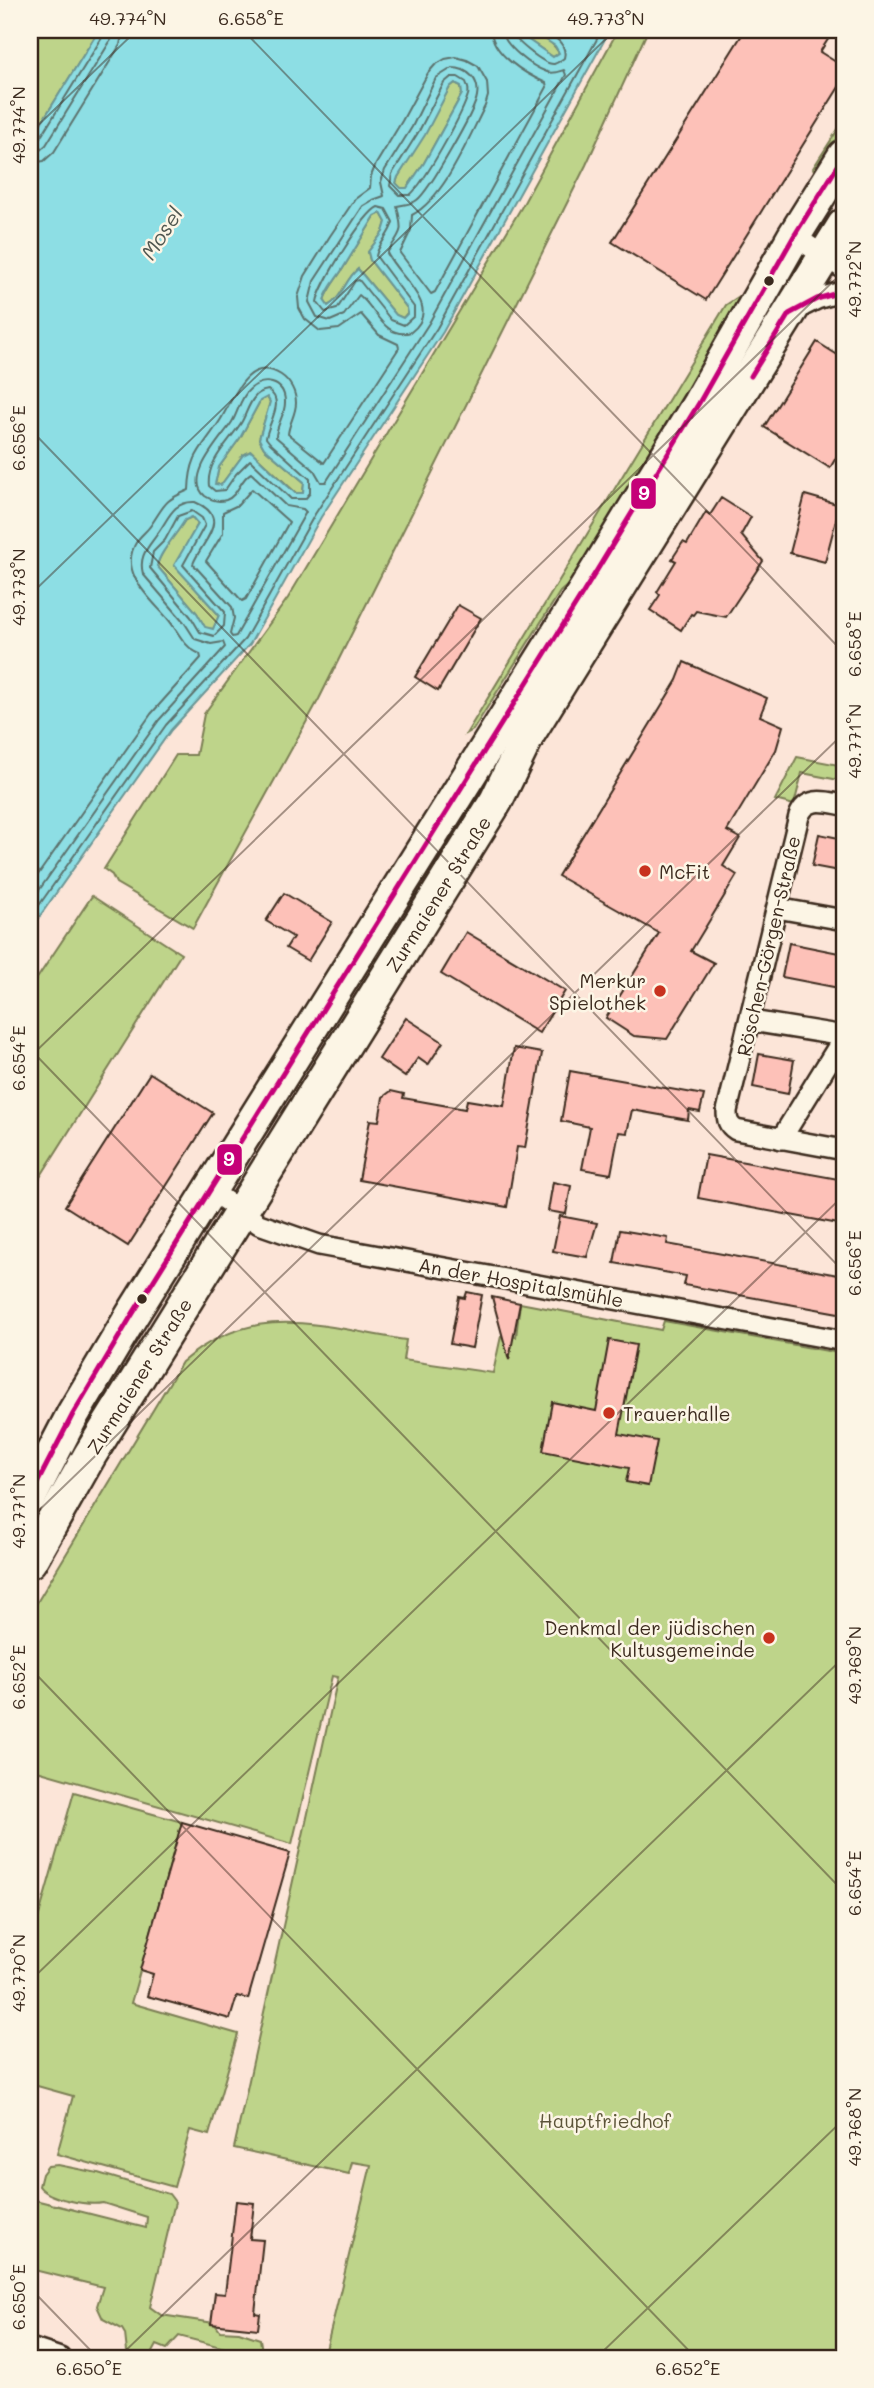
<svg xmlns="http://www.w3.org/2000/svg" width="874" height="2388" font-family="Mali,sans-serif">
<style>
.green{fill:#bed48a;stroke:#7c7f54;stroke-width:2}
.water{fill:#8ddee4;stroke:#6c9695;stroke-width:2;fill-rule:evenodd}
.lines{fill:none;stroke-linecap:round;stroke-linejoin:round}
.shore{stroke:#5c726d;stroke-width:2}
.building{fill:#fdc1b8;stroke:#3b2a1e;stroke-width:2}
.street-casing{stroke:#3b2a1e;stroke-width:24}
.primary-casing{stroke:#3b2a1e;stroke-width:37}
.street{stroke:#fcf5e5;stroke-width:19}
.primary{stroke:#fcf5e5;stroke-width:32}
.bus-1-casing{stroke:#fcf5e5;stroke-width:10}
.bus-1{stroke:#c50078;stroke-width:5}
.ticks{fill:none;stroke:#3b2a1e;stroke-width:2;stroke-opacity:0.45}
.bus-dot{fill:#3b2a1e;stroke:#fcf5e5;stroke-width:2.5}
.poi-dot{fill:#c8321e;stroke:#fcf5e5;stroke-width:2.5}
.labels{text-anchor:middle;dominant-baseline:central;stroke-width:5;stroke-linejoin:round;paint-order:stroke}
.poi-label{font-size:19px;fill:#3b2a1e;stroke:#fcf5e5;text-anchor:start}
.street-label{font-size:19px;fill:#3b2a1e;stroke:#fcf5e5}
.park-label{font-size:19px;fill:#5c5439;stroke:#fcf5e5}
.water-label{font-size:21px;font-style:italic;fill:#505750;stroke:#fcf5e5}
.line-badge{stroke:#fcf5e5;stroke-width:2.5}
.badge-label{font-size:19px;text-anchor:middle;font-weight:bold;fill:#fff}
.neatline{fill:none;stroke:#3b2a1e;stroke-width:2.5}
.ticks-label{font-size:18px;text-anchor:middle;fill:#3b2a1e}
</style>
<rect width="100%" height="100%" fill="#fce5d8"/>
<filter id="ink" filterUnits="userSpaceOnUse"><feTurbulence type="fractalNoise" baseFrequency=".0143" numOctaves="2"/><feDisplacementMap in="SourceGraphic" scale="14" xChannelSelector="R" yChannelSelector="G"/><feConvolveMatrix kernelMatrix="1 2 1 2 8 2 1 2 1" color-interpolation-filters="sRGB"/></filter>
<g filter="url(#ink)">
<!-- green -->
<g class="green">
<path d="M 30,30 L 99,30 L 30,141 Z"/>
<path d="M 514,30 C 533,30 549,36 559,53 L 553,57 Z"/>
<path d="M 618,30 L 648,30 L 586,165 L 319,699 L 193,928 L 116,883 L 112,875 L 104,869 L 176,755 L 196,755 L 204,714 L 288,598 L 521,208 Z"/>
<path d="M 455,83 L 461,86 L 462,94 L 424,163 L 407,188 L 401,189 L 396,183 L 398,177 L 450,87 Z"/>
<path d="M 844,120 L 844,136 L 817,178 L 813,168 Z"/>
<path d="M 381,213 L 386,222 L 383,232 L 368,252 L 370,260 L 407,308 L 408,312 L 403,318 L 396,315 L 358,269 C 345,279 342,299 328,306 L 324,300 C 328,288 335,281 342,270 C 353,252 364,234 375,216 Z"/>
<path d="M 741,295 L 740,309 L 584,571 L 560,592 L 473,730 L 466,734 L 726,305 Z"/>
<path d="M 266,396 L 270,402 L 259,439 L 264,448 L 304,482 L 303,493 L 296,493 L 251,451 L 243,455 L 221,485 L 215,484 L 219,467 L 240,438 L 260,401 Z"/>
<path d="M 192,517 L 198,524 L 175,565 L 219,615 L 214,629 L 205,628 L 197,613 L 157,566 C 159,553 176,534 185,520 Z"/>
<path d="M 797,757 L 844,766 L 844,781 L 802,773 L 794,805 L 775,800 Z"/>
<path d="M 92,896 L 181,954 L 30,1193 L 30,989 Z"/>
<path d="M 520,1303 L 661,1330 L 664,1321 L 844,1354 L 844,2358 L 324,2358 L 371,2165 L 352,2162 L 349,2174 L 234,2148 L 338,1677 L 332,1676 L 292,1844 L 30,1769 L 30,1614 L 182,1362 C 254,1300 322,1327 406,1340 L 403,1360 L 493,1373 L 501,1336 L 516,1337 Z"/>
<path d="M 74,1792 L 182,1822 L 131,2003 L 238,2034 L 209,2135 L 190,2130 L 174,2187 L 57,2154 L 73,2096 L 30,2084 L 30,1947 Z"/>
<path d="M 58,2165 L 98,2173 L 169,2194 L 175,2202 L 150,2307 L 161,2315 L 214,2323 L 220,2331 L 239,2332 L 260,2339 L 263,2358 L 231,2358 L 229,2349 L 179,2336 L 167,2349 L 157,2345 L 150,2358 L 139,2358 L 127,2352 L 125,2334 L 122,2329 L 103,2319 L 97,2306 L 103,2287 L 30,2269 L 30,2221 L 35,2200 L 146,2228 L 147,2217 L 103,2203 C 88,2206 48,2199 39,2186 L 42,2174 L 48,2166 Z"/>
</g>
<!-- water -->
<path class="water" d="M 99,30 L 514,30 L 553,57 L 559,53 L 555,46 L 531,30 L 610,30 L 443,332 L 321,517 L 250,644 L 171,730 L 30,930 L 30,141 ZM 455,83 L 461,86 L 462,94 L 424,163 L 407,188 L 401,188 L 396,183 L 398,177 L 425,135 L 450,87 ZM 381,213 L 386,222 L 383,232 L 368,252 L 370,260 L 407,308 L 408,313 L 403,318 L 396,315 L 358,269 C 345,279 342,299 328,306 L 324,300 C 328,288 335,281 342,270 C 353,252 364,234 375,216 ZM 267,397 L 270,402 L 259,439 L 264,448 L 304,482 L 303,493 L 295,493 L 251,451 L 243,455 L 221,485 L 215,484 L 219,467 L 240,438 L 260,401 ZM 192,517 L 198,524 L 174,565 L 219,615 L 213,629 L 205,627 L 197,613 L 157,566 C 159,553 177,534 185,520 Z"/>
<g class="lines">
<!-- shore -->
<g class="shore">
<path d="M 511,30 C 512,39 544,65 554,64 C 558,63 561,60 564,58 C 568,44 554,37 544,30"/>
<path d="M 452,68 C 468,68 480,80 477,96 C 475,111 429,191 417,200 C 411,205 403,204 397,206 C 403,233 403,229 387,253 C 398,277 444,307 411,332 C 384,340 376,308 359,295 L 344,315 L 330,321 L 317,317 L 309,302 L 314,281 L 363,206 L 373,200 L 384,196 L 381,182 L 385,170 L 412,127 L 436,78 Z"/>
<path d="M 451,77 L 458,77 L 466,82 C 468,87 470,92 467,98 C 460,118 425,182 410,195 L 399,195 L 390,186 L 392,174 L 419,131 L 444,83 Z"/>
<path d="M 30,144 L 37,142 L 42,135 L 103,36 L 104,30"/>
<path d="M 30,153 L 39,151 L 46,145 L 111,40 L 113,30"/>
<path d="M 30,163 L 44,161 L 54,152 L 120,45 L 123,30"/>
<path d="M 378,207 L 386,209 L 393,222 C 390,235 378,244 376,256 L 414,307 L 414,316 L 404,325 L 391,320 L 359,280 L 355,281 L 337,309 L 325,312 L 317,302 C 319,286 364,213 378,207 Z"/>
<path d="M 268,390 C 286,402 268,422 266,438 L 270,443 L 310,479 L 310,493 L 305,499 L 291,499 L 250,460 L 236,474 L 225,490 L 215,491 L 209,486 C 206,462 229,442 241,423 C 246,415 248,405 254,398 C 257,393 262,391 268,390 Z"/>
<path d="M 252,489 L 289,522 L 246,599 L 242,601 L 206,561 L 223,533 L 223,512 L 238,505 Z"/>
<path d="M 192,511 L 202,518 L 205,525 L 183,565 L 225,612 L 224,626 L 214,636 L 200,632 L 191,617 L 150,568 L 153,552 L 165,540 L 178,516 Z"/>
<path d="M 30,886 L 151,714 L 201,658 L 200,654 C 183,647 179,632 168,619 C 150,598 117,572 137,541 C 141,535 147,531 151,525 C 166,503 163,501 189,490 C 190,453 203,448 221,419 C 233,399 248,354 281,375 C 290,381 296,392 296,403 C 296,414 289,423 288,434 L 324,463 L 399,348 L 398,344 L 379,335 L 361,314 L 339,329 L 320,331 L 305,319 L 299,308 L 298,297 L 305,276 L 330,236 L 355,199 L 370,188 L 371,176 L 376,164 L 402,121 L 428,73 L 435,65 L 445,59 L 456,57 L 467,60 L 478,66 L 487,82 L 488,96 L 485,106 C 468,139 445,197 412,215 L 411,230 L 400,253 L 431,294 L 435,292 L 547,87 L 546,83 C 525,74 492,54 491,30"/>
<path d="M 30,903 L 159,720 L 225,647 L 223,642 L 211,644 L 195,639 L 184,622 L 143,574 C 138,555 149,547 158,533 C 169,518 173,501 195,502 C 233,518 201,542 193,564 L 232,607 L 234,618 L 230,634 L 232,637 L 236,636 L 306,512 L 303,509 L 286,506 L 251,473 C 240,479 238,496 226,500 C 219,502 211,500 205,496 C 183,477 222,438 232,422 C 238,412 241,396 250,389 C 263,377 284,381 285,401 C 286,414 276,425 276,437 L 314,470 L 321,482 L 326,482 L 429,323 L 566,75 L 564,70 C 558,72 553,74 547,72 C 532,67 503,45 502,30"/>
<path d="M 30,918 L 166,725 L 245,639 L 315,514 L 437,328 L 602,30"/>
</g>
</g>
<!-- building -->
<g class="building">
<path d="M 745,30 L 785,30 L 795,36 L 799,30 L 834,30 L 820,52 L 844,67 L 844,79 L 706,300 L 612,242 Z"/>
<path d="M 817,342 L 844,359 L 844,444 L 830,468 L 764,427 Z"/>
<path d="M 805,495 L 840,505 L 825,562 L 790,553 Z"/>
<path d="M 721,498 L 751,517 L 741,535 L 763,561 L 726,617 L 696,611 L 693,615 L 691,614 L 681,630 L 650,610 L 660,595 L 657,592 L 676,561 L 672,559 L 683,542 L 687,544 L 706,512 L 710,515 Z"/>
<path d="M 458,605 L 481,618 L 438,691 L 415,677 Z"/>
<path d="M 684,662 L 767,698 L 760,716 L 783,726 L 776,750 L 727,831 L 740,838 L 723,866 L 737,875 L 691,951 L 714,963 L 667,1039 L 634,1036 L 606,1018 L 659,933 L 558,876 L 677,680 Z"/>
<path d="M 819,834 L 844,839 L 844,872 L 812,866 Z"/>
<path d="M 284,893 L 332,922 L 308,961 L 286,948 L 293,937 L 266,921 Z"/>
<path d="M 466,932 L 565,991 L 539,1033 L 441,974 Z"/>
<path d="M 789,943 L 844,954 L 844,989 L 782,977 Z"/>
<path d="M 406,1018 L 443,1042 L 428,1065 L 418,1058 L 405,1077 L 379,1059 Z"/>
<path d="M 514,1048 L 542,1053 L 525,1148 L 517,1147 L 507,1207 L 359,1180 L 370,1120 L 379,1121 L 383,1097 L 391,1091 L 404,1094 L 403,1098 L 465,1109 L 467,1100 L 504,1106 Z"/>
<path d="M 759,1054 L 794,1060 L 788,1094 L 753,1087 Z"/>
<path d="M 570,1071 L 704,1095 L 700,1112 L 689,1110 L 688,1120 L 632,1110 L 627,1133 L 619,1132 L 611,1174 L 582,1169 L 590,1127 L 561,1121 Z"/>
<path d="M 150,1073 L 213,1113 L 128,1246 L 65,1206 Z"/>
<path d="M 706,1155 L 844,1180 L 844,1225 L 698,1198 Z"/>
<path d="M 553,1182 L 571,1186 L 566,1214 L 548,1211 Z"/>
<path d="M 560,1216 L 597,1223 L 587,1257 L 553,1251 Z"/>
<path d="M 620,1230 L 668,1238 L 667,1244 L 844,1276 L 844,1314 L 684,1285 L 686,1276 L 614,1263 Z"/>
<path d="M 467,1292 L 482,1295 L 472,1348 L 450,1344 L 459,1297 L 465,1298 Z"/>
<path d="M 492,1297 L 520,1303 L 509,1360 Z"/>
<path d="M 609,1340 L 636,1345 L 619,1434 L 657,1441 L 648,1486 L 626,1482 L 629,1468 L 543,1451 L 552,1402 L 596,1411 Z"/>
<path d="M 182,1822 L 290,1853 L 248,1999 L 237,1996 L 230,2019 L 147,1996 L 153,1974 L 140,1970 Z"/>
<path d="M 236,2201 L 254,2203 L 250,2239 L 263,2240 L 255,2313 L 260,2314 L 258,2329 L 211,2324 L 215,2293 L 225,2294 Z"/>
</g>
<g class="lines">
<!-- street casing -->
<g class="street-casing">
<g id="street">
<path d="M 794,236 L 844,269"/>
<path d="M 793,311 L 817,299 L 844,291"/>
<path d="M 844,805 C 827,802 807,795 799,816 L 727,1111 C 727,1120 728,1125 736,1130 L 844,1150"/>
<path d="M 777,908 L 844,920"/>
<path d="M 751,1021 L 844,1036"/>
<path d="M 781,1139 L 844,1037"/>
<path d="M 210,1190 L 259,1224 L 319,1245 L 844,1341"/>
<path d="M 30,2348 L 60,2358"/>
</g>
</g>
<!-- primary casing -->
<g class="primary-casing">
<g id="primary">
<path d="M 30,1497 L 73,1414 L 132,1315 L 583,593 L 699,403 L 794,236 L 844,156"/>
<path d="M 30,1561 L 90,1455 L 496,801 L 529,733 L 844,225"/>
</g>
</g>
<!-- street -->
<use href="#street" class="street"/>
<!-- primary -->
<use href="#primary" class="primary"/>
<!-- bus-1 casing -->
<g class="bus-1-casing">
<g id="bus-1">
<path d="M 751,376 L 789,314 L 817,299 L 844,291"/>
<path d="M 30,1497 L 73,1414 L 132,1315 L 583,593 L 699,403 L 794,236 L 844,156"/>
</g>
</g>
<!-- bus-1 -->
<use href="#bus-1" class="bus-1"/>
</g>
</g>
<!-- ticks -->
<path class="ticks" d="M 243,30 L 844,653M 841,30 L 844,33M 30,133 L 137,30M 30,429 L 844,1272M 30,595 L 615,30M 30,1049 L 844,1892M 30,1057 L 844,271M 30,1519 L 844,733M 30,1668 L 696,2358M 30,1981 L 844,1195M 30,2288 L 98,2358M 118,2358 L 844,1657M 596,2358 L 844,2119"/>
<!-- markers -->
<g class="bus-dot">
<circle cx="769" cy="281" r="6"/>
<circle cx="142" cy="1299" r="6"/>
</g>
<g class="poi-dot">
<circle cx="645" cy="871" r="7"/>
<circle cx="660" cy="991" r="7"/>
<circle cx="609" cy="1413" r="7"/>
<circle cx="769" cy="1638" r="7"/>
</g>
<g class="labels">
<!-- poi labels -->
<g class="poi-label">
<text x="659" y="871">McFit</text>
<text x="646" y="980" text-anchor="end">Merkur<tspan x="646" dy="22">Spielothek</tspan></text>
<text x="623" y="1413">Trauerhalle</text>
<text x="755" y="1627" text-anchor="end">Denkmal der jüdischen<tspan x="755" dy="22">Kultusgemeinde</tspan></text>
</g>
<!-- street labels -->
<g class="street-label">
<text transform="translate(438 894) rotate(-58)">Zurmaiener Straße</text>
<text transform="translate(768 946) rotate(-77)">Röschen-Görgen-Straße</text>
<text transform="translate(521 1282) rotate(10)">An der Hospitalsmühle</text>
<text transform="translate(139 1376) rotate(-58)">Zurmaiener Straße</text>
</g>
<!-- park labels -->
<g class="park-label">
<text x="605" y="2120">Hauptfriedhof</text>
</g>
<!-- water labels -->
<g class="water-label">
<text transform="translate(161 233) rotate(-57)">Mosel</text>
</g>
</g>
<g class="line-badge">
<rect x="630" y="477" width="27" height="33" rx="7" fill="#c50078"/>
<rect x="216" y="1143" width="27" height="33" rx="7" fill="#c50078"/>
</g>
<g class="badge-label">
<text x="644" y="500">9</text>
<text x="229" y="1166">9</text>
</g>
<!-- margin -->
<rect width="874" height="2388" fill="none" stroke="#fcf5e5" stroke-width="77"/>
<rect x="38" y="38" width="798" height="2312" class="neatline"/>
<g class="ticks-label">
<text x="128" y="25">49.774°N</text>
<text x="251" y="25">6.658°E</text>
<text x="606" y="25">49.773°N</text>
<text transform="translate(19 125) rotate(-90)" y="6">49.774°N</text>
<text transform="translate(855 279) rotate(-90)" y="6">49.772°N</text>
<text transform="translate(19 438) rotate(-90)" y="6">6.656°E</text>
<text transform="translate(19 587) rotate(-90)" y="6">49.773°N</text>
<text transform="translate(855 644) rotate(-90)" y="6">6.658°E</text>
<text transform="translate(855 741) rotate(-90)" y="6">49.771°N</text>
<text transform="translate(19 1058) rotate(-90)" y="6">6.654°E</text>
<text transform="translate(855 1263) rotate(-90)" y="6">6.656°E</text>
<text transform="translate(19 1511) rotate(-90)" y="6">49.771°N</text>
<text transform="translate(855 1665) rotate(-90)" y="6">49.769°N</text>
<text transform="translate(19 1677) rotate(-90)" y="6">6.652°E</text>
<text transform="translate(855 1883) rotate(-90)" y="6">6.654°E</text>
<text transform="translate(19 1973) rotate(-90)" y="6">49.770°N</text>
<text transform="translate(855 2127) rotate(-90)" y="6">49.768°N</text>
<text transform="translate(19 2297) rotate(-90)" y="6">6.650°E</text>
<text x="89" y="2375">6.650°E</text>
<text x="688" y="2375">6.652°E</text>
</g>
</svg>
